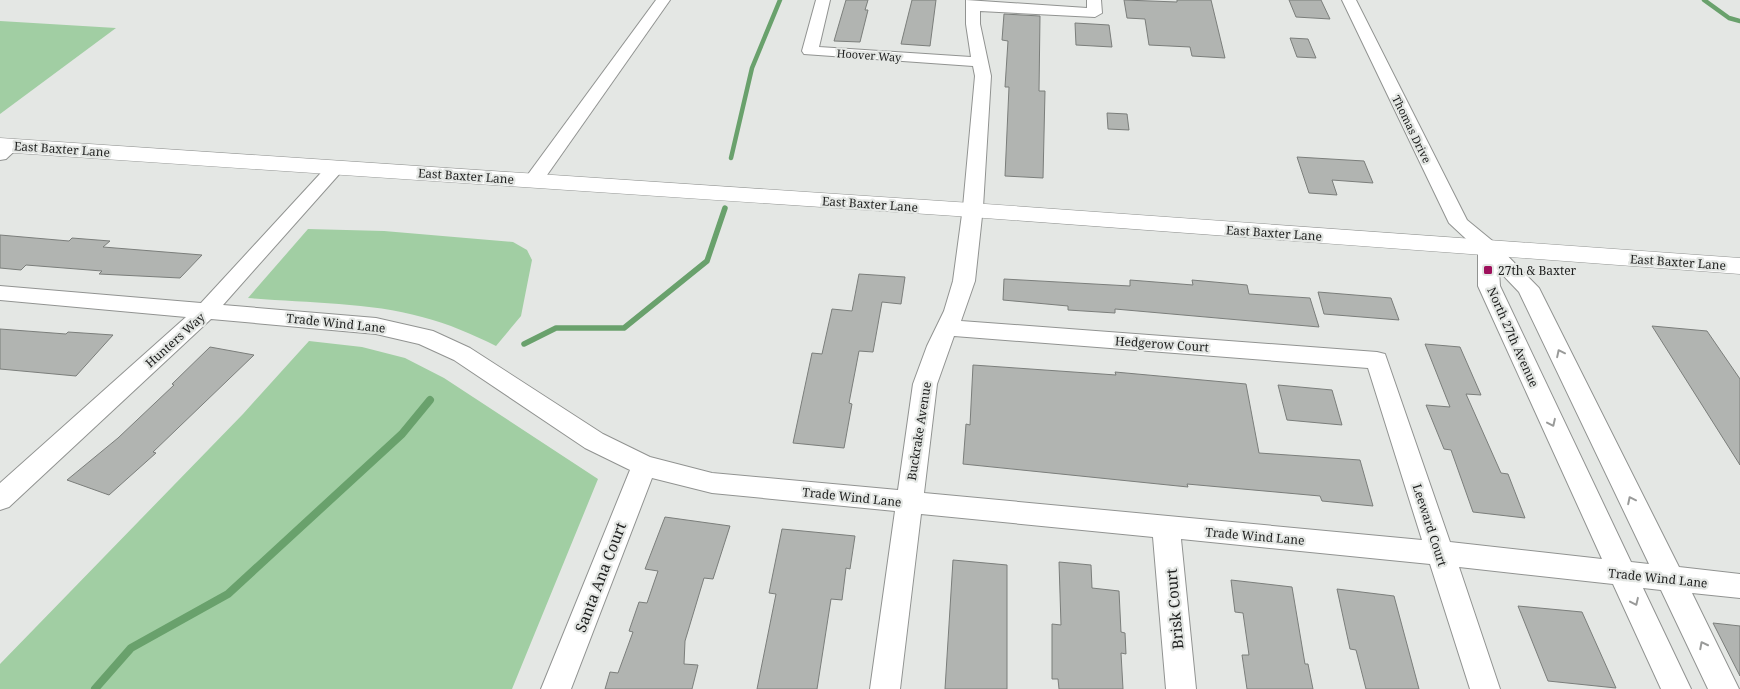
<svg xmlns="http://www.w3.org/2000/svg" width="1740" height="689" font-family="'Noto Serif',serif">
<style>
.green{fill:#a1cea3}
.lines{fill:none;stroke-linecap:round;stroke-linejoin:round}
.stream-far2{stroke:#69a16c;stroke-width:4.5}
.stream-far1{stroke:#69a16c;stroke-width:5.5}
.stream{stroke:#69a16c;stroke-width:8}
.building{fill:#b1b4b1;stroke:#7b7e7b}
.minor-casing{stroke:#919391;stroke-width:2}
.major-casing{stroke:#919391;stroke-width:1}
.minor{fill:#fff;fill-rule:evenodd}
.major{fill:#fff;fill-rule:evenodd}
.oneway{stroke:#999a99}
.poi-dot{fill:#9e105c;stroke:#e4e7e4;stroke-width:2}
.labels{text-anchor:middle;dominant-baseline:central;stroke-width:4.5;stroke-linejoin:round;paint-order:stroke}
.far-street-label{font-size:11px;fill:#1d1e1d;stroke:#e4e7e4}
.street-label{font-size:12px;fill:#1d1e1d;stroke:#e4e7e4}
.poi-label{font-size:12px;fill:#1d1e1d;stroke:#e4e7e4;text-anchor:start}
.near-street-label{font-size:15px;fill:#1d1e1d;stroke:#e4e7e4}
</style>
<rect width="100%" height="100%" fill="#e4e7e4"/>
<!-- green -->
<g class="green">
<path d="M 0,21 L 116,28 L 0,114 Z"/>
<path d="M 308,229 L 384,231 L 513,242 L 527,250 L 532,260 L 521,316 L 496,346 C 472,334 449,324 422,317 C 369,302 303,303 248,298 Z"/>
<path d="M 309,341 L 362,347 L 405,358 L 444,378 L 598,479 L 512,689 L 0,689 L 0,664 L 243,414 Z"/>
</g>
<g class="lines">
<!-- stream-far2 -->
<g class="stream-far2">
<path d="M 1704,0 L 1729,18 L 1740,21"/>
<path d="M 731,158 L 752,68 L 780,0"/>
</g>
<!-- stream-far1 -->
<path class="stream-far1" d="M 524,344 L 556,328 L 624,328 L 707,261 L 725,208"/>
<!-- stream -->
<path class="stream" d="M 95,689 L 131,648 L 228,594 L 402,434 L 430,400"/>
</g>
<!-- building -->
<g class="building">
<path d="M 846,0 L 868,0 L 865,10 L 868,10 L 860,42 L 834,41 Z"/>
<path d="M 912,0 L 936,0 L 930,46 L 901,44 Z"/>
<path d="M 1124,0 L 1177,2 L 1177,0 L 1211,0 L 1225,58 L 1192,56 L 1190,47 L 1149,45 L 1145,19 L 1127,18 Z"/>
<path d="M 1289,0 L 1321,0 L 1330,19 L 1296,17 Z"/>
<path d="M 1004,14 L 1040,16 L 1039,91 L 1045,91 L 1043,178 L 1005,176 L 1009,87 L 1005,87 L 1008,41 L 1002,40 Z"/>
<path d="M 1075,23 L 1109,25 L 1112,47 L 1076,45 Z"/>
<path d="M 1290,38 L 1308,39 L 1316,58 L 1297,57 Z"/>
<path d="M 1107,113 L 1127,114 L 1129,130 L 1108,129 Z"/>
<path d="M 1297,157 L 1364,161 L 1373,183 L 1332,180 L 1337,195 L 1309,193 Z"/>
<path d="M 0,235 L 69,241 L 72,238 L 110,241 L 103,247 L 202,255 L 180,278 L 99,274 L 102,271 L 26,265 L 21,270 L 0,268 Z"/>
<path d="M 859,274 L 905,277 L 901,304 L 882,302 L 873,352 L 859,351 L 849,403 L 852,404 L 844,448 L 793,443 L 812,353 L 822,354 L 832,309 L 852,311 Z"/>
<path d="M 1004,279 L 1130,286 L 1130,280 L 1193,285 L 1192,280 L 1247,285 L 1249,294 L 1310,298 L 1319,327 L 1115,309 L 1115,313 L 1068,310 L 1068,306 L 1003,300 Z"/>
<path d="M 1318,292 L 1391,298 L 1399,320 L 1324,314 Z"/>
<path d="M 1652,326 L 1707,331 L 1740,379 L 1740,465 Z"/>
<path d="M 0,329 L 66,334 L 68,332 L 113,335 L 76,376 L 0,369 Z"/>
<path d="M 1425,344 L 1460,347 L 1481,395 L 1466,394 L 1501,473 L 1508,474 L 1525,518 L 1473,512 L 1451,450 L 1444,449 L 1426,405 L 1450,407 Z"/>
<path d="M 210,347 L 254,355 L 153,452 L 156,453 L 109,495 L 67,480 L 118,438 L 174,385 L 172,384 Z"/>
<path d="M 973,365 L 1116,375 L 1115,372 L 1246,384 L 1259,453 L 1360,460 L 1373,506 L 1322,501 L 1320,496 L 1187,484 L 1188,487 L 963,464 L 966,424 L 970,425 Z"/>
<path d="M 1278,385 L 1332,390 L 1342,425 L 1287,420 Z"/>
<path d="M 665,517 L 730,526 L 713,579 L 704,578 L 685,641 L 684,664 L 698,665 L 692,689 L 605,689 L 610,672 L 618,673 L 633,632 L 629,631 L 639,602 L 647,603 L 658,571 L 645,569 Z"/>
<path d="M 782,529 L 855,536 L 850,569 L 846,568 L 842,600 L 831,599 L 817,689 L 757,689 L 776,594 L 769,593 Z"/>
<path d="M 953,560 L 1007,565 L 1007,689 L 945,689 Z"/>
<path d="M 1059,562 L 1091,565 L 1092,588 L 1119,591 L 1121,632 L 1125,633 L 1126,654 L 1121,653 L 1123,689 L 1059,689 L 1058,679 L 1052,679 L 1052,624 L 1061,625 Z"/>
<path d="M 1231,580 L 1292,587 L 1305,664 L 1308,664 L 1313,689 L 1247,689 L 1242,655 L 1249,655 L 1243,613 L 1235,612 Z"/>
<path d="M 1337,589 L 1394,596 L 1419,689 L 1366,689 L 1356,650 L 1350,649 Z"/>
<path d="M 1518,606 L 1582,612 L 1616,688 L 1548,681 Z"/>
<path d="M 1713,623 L 1740,626 L 1740,676 Z"/>
</g>
<g class="lines">
<!-- minor casing -->
<g class="minor-casing">
<g id="minor">
<path d="M 656,0 L 670,0 L 540,185 L 526,185 L 524,181 L 526,177 Z"/>
<path d="M 816,0 L 830,0 L 819,47 L 971,57 L 966,24 L 966,0 L 1087,8 L 1087,0 L 1101,0 L 1102,13 L 1095,17 L 980,11 L 980,24 L 991,76 L 983,207 L 975,281 L 961,321 L 1377,352 L 1385,354 L 1450,542 L 1602,559 L 1478,286 L 1478,250 L 1449,223 L 1342,0 L 1356,0 L 1467,220 L 1495,243 L 1539,288 L 1679,567 L 1740,574 L 1740,598 L 1692,593 L 1739,689 L 1708,689 L 1661,590 L 1643,588 L 1691,689 L 1661,689 L 1613,584 L 1459,567 L 1500,689 L 1470,689 L 1430,564 L 1181,539 L 1196,689 L 1166,689 L 1153,537 L 921,514 L 900,689 L 870,689 L 895,511 L 712,493 L 652,478 L 571,689 L 541,689 L 630,470 L 585,448 L 454,360 L 419,344 L 376,334 L 211,319 L 9,507 L 0,510 L 0,483 L 186,317 L 0,300 L 0,286 L 201,303 L 330,163 L 342,163 L 345,167 L 342,171 L 223,305 L 376,318 L 433,331 L 470,348 L 603,434 L 650,457 L 712,473 L 898,490 L 913,384 L 927,346 L 944,311 L 953,281 L 963,207 L 975,76 L 973,66 L 804,54 L 802,51 ZM 1499,271 L 1519,292 L 1649,564 L 1631,562 L 1500,286 ZM 954,336 L 1368,368 L 1422,540 L 924,493 L 937,384 Z"/>
<path d="M 12,140 L 18,141 L 21,145 L 6,159 L 0,160 L 0,146 Z"/>
</g>
</g>
<!-- major casing -->
<g class="major-casing">
<path id="major" d="M 0,138 L 971,203 L 1740,258 L 1740,274 L 971,217 L 0,152 Z"/>
</g>
<!-- minor -->
<use href="#minor" class="minor"/>
<!-- major -->
<use href="#major" class="major"/>
</g>
<!-- one-way arrows -->
<defs><path id="oneway-chevron" d="M-2-3.5L2.5 0L-2 3.5" fill="none" stroke-width="1.6" stroke-linecap="round" stroke-linejoin="round" transform="scale(1.25)"/></defs>
<g class="oneway">
<use href="#oneway-chevron" transform="translate(1560 353) rotate(-116)"/>
<use href="#oneway-chevron" transform="translate(1552 423) rotate(65)"/>
<use href="#oneway-chevron" transform="translate(1631 500) rotate(-116)"/>
<use href="#oneway-chevron" transform="translate(1635 602) rotate(65)"/>
<use href="#oneway-chevron" transform="translate(1703 645) rotate(-117)"/>
</g>
<!-- markers -->
<rect class="poi-dot" x="1483" y="265" width="10" height="10" rx="2.5"/>
<g class="labels">
<!-- far-street labels -->
<g class="far-street-label">
<text transform="translate(869 55) rotate(4)">Hoover Way</text>
<text transform="translate(1412 129) rotate(64)">Thomas Drive</text>
</g>
<!-- street labels -->
<g class="street-label">
<text transform="translate(62 149) rotate(4)">East Baxter Lane</text>
<text transform="translate(466 176) rotate(4)">East Baxter Lane</text>
<text transform="translate(870 204) rotate(4)">East Baxter Lane</text>
<text transform="translate(1274 233) rotate(4)">East Baxter Lane</text>
<text transform="translate(1678 262) rotate(4)">East Baxter Lane</text>
<text transform="translate(336 323) rotate(6)">Trade Wind Lane</text>
<text transform="translate(1513 337) rotate(66)">North 27th Avenue</text>
<text transform="translate(175 340) rotate(-42)">Hunters Way</text>
<text transform="translate(1162 344) rotate(4)">Hedgerow Court</text>
<text transform="translate(919 431) rotate(-81)">Buckrake Avenue</text>
<text transform="translate(852 497) rotate(6)">Trade Wind Lane</text>
<text transform="translate(1430 525) rotate(72)">Leeward Court</text>
<text transform="translate(1255 536) rotate(5)">Trade Wind Lane</text>
<text transform="translate(1658 578) rotate(6)">Trade Wind Lane</text>
</g>
<!-- poi labels -->
<g class="poi-label">
<text x="1498" y="270">27th &amp; Baxter</text>
</g>
<!-- near-street labels -->
<g class="near-street-label">
<text transform="translate(600 577) rotate(-69)">Santa Ana Court</text>
<text transform="translate(1174 609) rotate(-95)">Brisk Court</text>
</g>
</g>
</svg>
